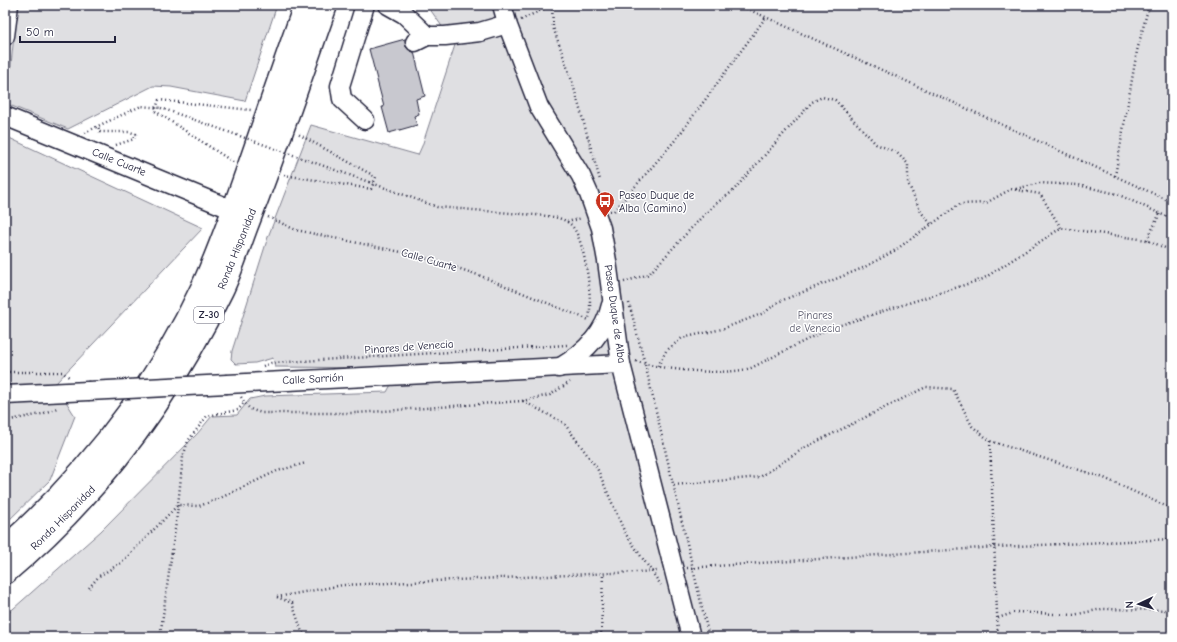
<svg xmlns="http://www.w3.org/2000/svg" width="1177" height="642" font-family="'Comic Neue',sans-serif">
<style>
.green{fill:#dfdfe2;stroke:#80808e}
.building{fill:#c8c8cf;stroke:#22223b}
.lines{fill:none;stroke-linecap:round;stroke-linejoin:round}
.minor-casing{stroke:#22223b;stroke-width:21}
.highway-casing{stroke:#22223b;stroke-width:25}
.path{stroke:#22223b;stroke-width:2.5;stroke-dasharray:1 3;stroke-linecap:butt}
.minor{stroke:#fff;stroke-width:18}
.highway{stroke:#fff;stroke-width:22}
.minor-bridge-casing{stroke:#22223b;stroke-width:21;stroke-linecap:butt}
.path-bridge{stroke:#22223b;stroke-width:2.5;stroke-dasharray:1 3;stroke-linecap:butt}
.minor-bridge{stroke:#fff;stroke-width:18}
.labels{text-anchor:middle;dominant-baseline:central;stroke-width:3;stroke-linejoin:round;paint-order:stroke}
.shield{fill:#fff;stroke:#646476;stroke-width:1}
.shield-label{font-size:10px;font-weight:bold;fill:#22223b}
.street-label{font-size:11px;fill:#22223b;stroke:#fff}
.poi-label{font-size:11px;fill:#22223b;stroke:#fff;text-anchor:start}
.park-label{font-size:11px;fill:#5b5b6d;stroke:#fff}
</style>
<rect width="100%" height="100%" fill="#fff"/>
<filter id="ink" filterUnits="userSpaceOnUse"><feTurbulence type="fractalNoise" baseFrequency=".025" numOctaves="2"/><feDisplacementMap in="SourceGraphic" scale="8" xChannelSelector="R" yChannelSelector="G"/><feConvolveMatrix kernelMatrix="1 2 1 2 8 2 1 2 1" color-interpolation-filters="sRGB"/></filter>
<g filter="url(#ink)">
<!-- green -->
<g class="green">
<path d="M 17,5 L 277,5 L 245,101 L 171,87 L 153,86 L 68,129 L 7,104 Z"/>
<path d="M 427,5 L 1172,5 L 1172,637 L 548,637 L 542,635 L 540,637 L 5,637 L 5,616 L 101,531 L 197,434 L 212,416 L 237,415 L 250,399 L 265,396 L 387,392 L 394,379 L 389,368 L 275,367 L 273,358 L 255,363 L 236,364 L 231,359 L 232,351 L 268,237 L 311,125 L 418,155 L 422,146 L 455,45 Z"/>
<path d="M 5,136 L 203,228 L 55,384 L 75,416 L 50,480 L 5,524 Z"/>
</g>
<!-- building -->
<path class="building" d="M 405,39 L 406,47 L 414,52 L 425,96 L 416,99 L 419,114 L 414,116 L 417,125 L 389,133 L 382,107 L 384,107 L 369,49 Z"/>
<g class="lines">
<!-- minor casing -->
<g class="minor-casing">
<g id="minor">
<path d="M 365,5 L 340,86 L 342,99 L 365,120"/>
<path d="M 388,5 L 404,14 L 427,36"/>
<path d="M 502,5 L 508,26 L 539,107 L 581,176 L 589,194 L 601,228 L 607,261 L 621,364 L 691,637"/>
<path d="M 5,36 L 9,5"/>
<path d="M 415,42 L 427,36 L 445,36 L 480,32 L 507,24"/>
<path d="M 5,116 L 233,210"/>
<path d="M 559,368 C 583,354 605,333 611,305"/>
<path d="M 227,384 L 621,364"/>
<path d="M 5,395 L 88,391"/>
</g>
</g>
<!-- highway casing -->
<g class="highway-casing">
<g id="highway">
<path d="M 5,548 C 88,474 155,389 202,288 C 221,247 236,203 251,160 C 269,109 287,57 305,5"/>
<path d="M 5,573 C 98,495 169,399 222,290 C 232,269 239,246 247,225 C 276,152 300,78 326,5"/>
</g>
</g>
<!-- path -->
<g class="path">
<path d="M 552,5 L 553,27 L 572,81 L 600,180"/>
<path d="M 739,5 L 1172,202"/>
<path d="M 521,20 L 551,5"/>
<path d="M 85,133 L 98,126"/>
<path d="M 116,145 L 134,139 L 136,134 L 130,132 L 100,132 L 98,126 L 141,106 L 161,108"/>
<path d="M 233,162 L 155,111 L 159,100 L 251,110"/>
<path d="M 284,175 L 371,189 L 376,177 L 298,134"/>
<path d="M 1115,176 L 1137,51 L 1149,5"/>
<path d="M 369,182 L 437,207 L 547,216 C 556,217 566,219 572,226 C 585,240 593,300 589,318"/>
<path d="M 1016,189 L 1040,183 L 1078,185 L 1117,194 L 1172,219"/>
<path d="M 610,211 L 614,211 L 677,138 L 766,17"/>
<path d="M 268,217 L 296,230 L 406,253 L 440,262 L 481,276 L 589,320"/>
<path d="M 567,222 L 582,218"/>
<path d="M 1147,240 L 1160,213"/>
<path d="M 624,282 L 649,274 L 698,221 L 714,205 L 732,192 L 812,102 L 822,97 L 835,100 L 876,144 L 896,152 L 908,164 L 908,183 L 921,212 L 931,224"/>
<path d="M 629,303 L 645,364 L 709,637"/>
<path d="M 636,361 C 661,370 725,376 751,368 L 828,329 L 983,279 L 1061,228 L 1147,240 L 1172,251"/>
<path d="M 263,366 L 271,363 L 567,345"/>
<path d="M 658,366 L 666,351 L 682,338 L 722,329 L 764,313 L 778,302 L 863,268 L 894,251 L 960,204 L 986,203 L 1011,189 L 1040,194 L 1061,228"/>
<path d="M 5,372 L 62,372 L 69,377"/>
<path d="M 241,397 C 249,409 248,409 262,413 L 356,413 L 522,401 L 550,395 L 570,382"/>
<path d="M 523,401 L 564,423 L 597,468 L 625,533 L 661,585"/>
<path d="M 5,421 L 42,414 L 57,408"/>
<path d="M 990,441 L 998,637"/>
<path d="M 674,485 L 760,477 L 806,447 L 926,387 L 953,389 L 972,426 L 990,441 L 1104,478 L 1172,509"/>
<path d="M 687,568 L 996,547 L 1172,539"/>
<path d="M 89,588 L 99,576 L 121,563 L 178,505 L 199,506 L 216,500 L 277,471 L 306,463"/>
<path d="M 277,597 L 343,585 L 659,571"/>
<path d="M 277,597 L 292,603 L 302,632 L 306,637"/>
<path d="M 998,618 L 1016,612 L 1073,615 L 1102,609 L 1172,610"/>
<path d="M 160,637 L 177,515 L 183,457 L 188,441 L 207,416 L 238,410 L 243,404"/>
<path d="M 601,637 L 603,574"/>
</g>
<!-- minor -->
<use href="#minor" class="minor"/>
<!-- highway -->
<use href="#highway" class="highway"/>
<!-- minor-bridge casing -->
<g class="minor-bridge-casing">
<path id="minor-bridge" d="M 88,391 L 227,384"/>
</g>
<!-- path-bridge -->
<path class="path-bridge" d="M 161,108 L 369,182"/>
<!-- minor-bridge -->
<use href="#minor-bridge" class="minor-bridge"/>
</g>
</g>
<!-- icons -->
<defs>
<g id="bus-pin" transform="scale(1)"><path d="M0 17L-7.5 6A9.5 9.5 0 1 1 7.5 6Z" fill="#c8321e" stroke="#fff"/><path d="M-5-6H5V4H4V6H2V4H-2V6H-4V4H-5ZM-3.5-4V0h7V-4ZM-3.5 1.2v1.5H-2V1.2ZM2 1.2v1.5H3.5V1.2Z" fill="#fff"/></g>
</defs>
<g fill-rule="evenodd">
<use href="#bus-pin" x="605" y="201"/>
</g>
<g class="labels">
<!-- shield labels -->
<rect class="shield" x="194" y="307" width="30" height="16" rx="3"/>
<g class="shield-label">
<text x="209" y="315">Z-30</text>
</g>
<!-- street labels -->
<g class="street-label">
<text transform="translate(119 162) rotate(22)">Calle Cuarte</text>
<text transform="translate(237 249) rotate(-68)">Ronda Hispanidad</text>
<text transform="translate(429 260) rotate(16)">Calle Cuarte</text>
<text transform="translate(615 314) rotate(82)">Paseo Duque de Alba</text>
<text transform="translate(409 347) rotate(-4)">Pinares de Venecia</text>
<text transform="translate(313 379) rotate(-3)">Calle Sarrión</text>
<text transform="translate(63 518) rotate(-45)">Ronda Hispanidad</text>
</g>
<!-- poi labels -->
<g class="poi-label">
<text x="619" y="195">Paseo Duque de<tspan x="619" dy="13">Alba (Camino)</tspan></text>
</g>
<!-- park labels -->
<g class="park-label">
<text x="815" y="315">Pinares<tspan x="815" dy="13">de Venecia</tspan></text>
</g>
</g>
<!-- margin -->
<rect width="1177" height="642" fill="none" stroke="#fff" stroke-width="20"/>
<rect x="10" y="10" width="1157" height="622" fill="none" stroke="#22223b" stroke-width="1.5" filter="url(#ink)"/>
<!-- north arrow -->
<g transform="translate(1139 604) rotate(266)" stroke="#ffffff" stroke-width="3" paint-order="stroke">
<path d="M0-3L7 15L0 10L-7 15Z" fill="#22223b"/>
<text y="-6" font-size="11" font-weight="bold" text-anchor="middle" fill="#22223b">N</text>
</g>
<!-- scale -->
<path d="M20 36v6h95v-6" fill="none" stroke="#22223b" stroke-width="2"/>
<text x="26" y="36" font-size="12" fill="#22223b" stroke="#ffffff" stroke-width="3" paint-order="stroke">50 m</text>
</svg>
